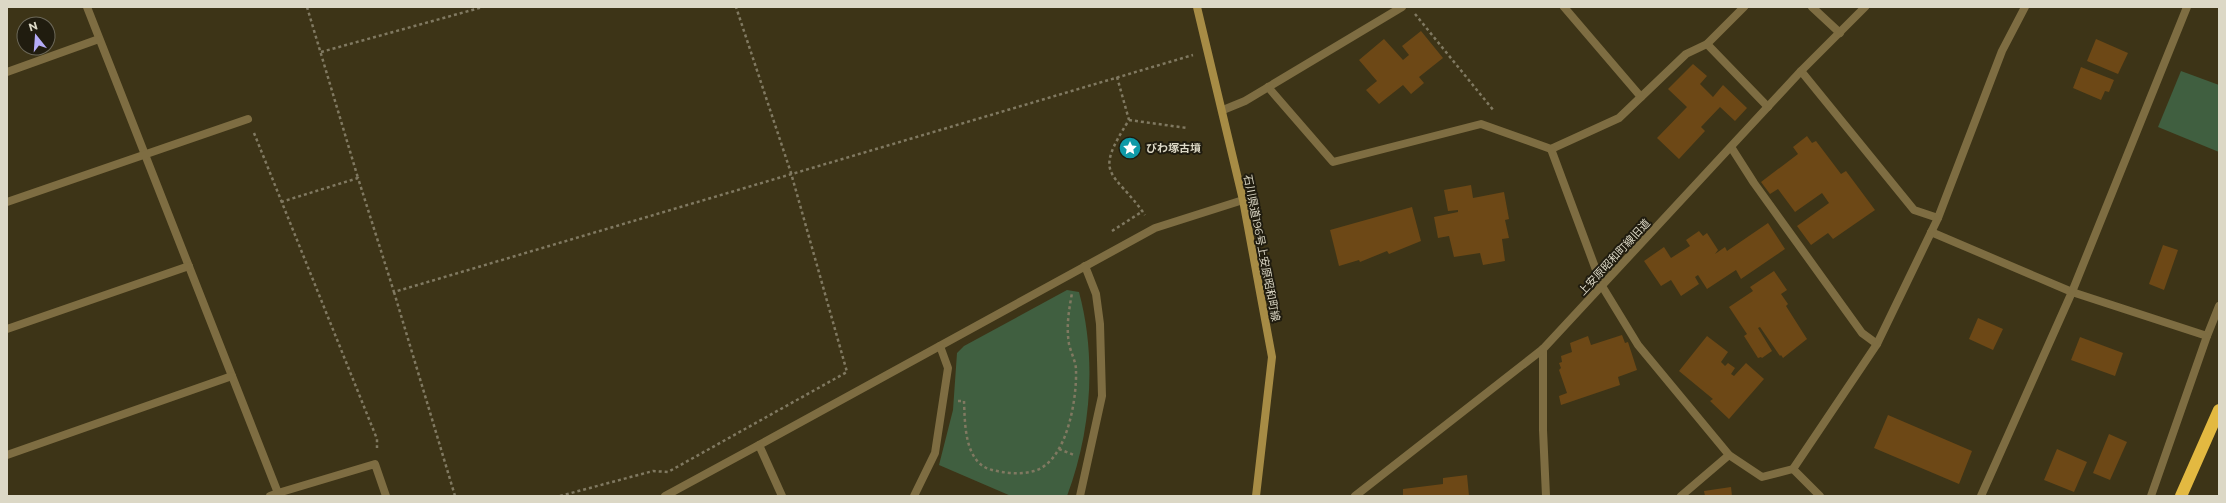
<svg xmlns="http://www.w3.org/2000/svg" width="2226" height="503" font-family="Montserrat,'Noto Sans JP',sans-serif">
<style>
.green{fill:#405f40}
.building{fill:#6d4816}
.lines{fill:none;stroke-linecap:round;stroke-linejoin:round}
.path{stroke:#807961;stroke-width:2.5;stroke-dasharray:3 3;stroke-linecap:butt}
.minor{stroke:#7e6d42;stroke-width:8}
.tertiary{stroke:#7e6d42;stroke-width:8}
.secondary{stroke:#a78c45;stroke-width:8}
.motorway{stroke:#e3b941;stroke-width:12}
.labels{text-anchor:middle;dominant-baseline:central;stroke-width:4;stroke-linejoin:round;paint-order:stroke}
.poi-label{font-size:11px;font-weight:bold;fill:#dcd8c6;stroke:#201c0f;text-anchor:start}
.street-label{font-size:11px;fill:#dcd8c6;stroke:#201c0f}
</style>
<rect width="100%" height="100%" fill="#3d3417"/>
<!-- green -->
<g class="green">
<path d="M 2181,71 L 2219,85 L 2219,152 L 2158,127 Z"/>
<path d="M 1067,290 L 1079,292 C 1097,359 1091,432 1067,496 L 1011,496 L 939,465 L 953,410 L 957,353 L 964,346 Z"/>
</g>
<!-- building -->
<g class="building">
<path d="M 1421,31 L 1443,58 L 1419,77 L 1424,83 L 1411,94 L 1403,85 L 1379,104 L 1366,90 L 1377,81 L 1359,60 L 1384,39 L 1403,60 L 1409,55 L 1402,46 Z"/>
<path d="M 2096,39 L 2128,53 L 2118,74 L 2087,61 Z"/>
<path d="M 1693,64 L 1707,76 L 1700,84 L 1713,97 L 1723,85 L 1747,108 L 1735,121 L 1720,107 L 1701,127 L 1705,131 L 1679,159 L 1657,138 L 1687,107 L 1668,89 Z"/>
<path d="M 2081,67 L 2114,80 L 2109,92 L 2105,91 L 2101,100 L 2073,88 Z"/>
<path d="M 1807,136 L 1812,143 L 1816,141 L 1841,174 L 1846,171 L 1875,210 L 1833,239 L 1828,233 L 1811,245 L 1797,226 L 1829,203 L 1822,193 L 1795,212 L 1778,189 L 1770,194 L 1761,182 L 1798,154 L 1793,147 Z"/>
<path d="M 1471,185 L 1473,198 L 1504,192 L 1509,219 L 1505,220 L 1509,238 L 1502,239 L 1505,261 L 1483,265 L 1480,253 L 1454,257 L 1449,236 L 1438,238 L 1434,217 L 1458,212 L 1458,210 L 1448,211 L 1444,190 Z"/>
<path d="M 1412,207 L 1421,241 L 1389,254 L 1387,251 L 1360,262 L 1359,260 L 1339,266 L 1330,230 Z"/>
<path d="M 1768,223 L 1785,249 L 1741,279 L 1736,270 L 1707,289 L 1698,275 L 1695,277 L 1699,284 L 1681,296 L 1671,280 L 1661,286 L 1644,261 L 1664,247 L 1671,258 L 1690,246 L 1686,240 L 1699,231 L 1703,236 L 1707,233 L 1718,250 L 1715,254 L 1725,247 L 1727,251 Z"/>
<path d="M 2163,245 L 2178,250 L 2164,290 L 2149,284 Z"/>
<path d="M 1774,271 L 1787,290 L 1781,294 L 1788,304 L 1786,306 L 1807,339 L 1783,358 L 1781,355 L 1780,356 L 1760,327 L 1758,328 L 1772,351 L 1762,358 L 1761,357 L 1758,358 L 1744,336 L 1747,334 L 1729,307 L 1753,291 L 1750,287 Z"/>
<path d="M 1978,318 L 2003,329 L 1993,350 L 1969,339 Z"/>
<path d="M 1622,335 L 1625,343 L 1628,342 L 1637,370 L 1618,377 L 1620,385 L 1561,405 L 1559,396 L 1567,393 L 1559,370 L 1561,368 L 1559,363 L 1562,362 L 1561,356 L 1572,352 L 1570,343 L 1588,336 L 1591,345 Z"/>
<path d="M 1707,336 L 1728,352 L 1721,362 L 1725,366 L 1728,363 L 1735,368 L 1731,374 L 1734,376 L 1746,363 L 1764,379 L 1729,419 L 1710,401 L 1713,399 L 1679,371 Z"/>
<path d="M 2080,337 L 2123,353 L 2115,376 L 2071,360 Z"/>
<path d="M 1888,415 L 1972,451 L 1959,484 L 1874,448 Z"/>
<path d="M 2109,434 L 2127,442 L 2110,480 L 2093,473 Z"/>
<path d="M 2057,449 L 2087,462 L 2074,492 L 2044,480 Z"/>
<path d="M 1467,475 L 1469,496 L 1403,496 L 1403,489 L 1443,484 L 1443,478 Z"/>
<path d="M 1731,487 L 1732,496 L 1705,496 L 1704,491 Z"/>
</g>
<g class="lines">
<!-- path -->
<g class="path">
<path d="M 307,7 L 358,178"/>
<path d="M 1415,14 L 1494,111"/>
<path d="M 321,52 L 483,7"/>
<path d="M 1117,77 L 1129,120 C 1092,178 1113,169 1145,215"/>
<path d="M 1129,120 L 1187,128"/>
<path d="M 254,133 L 377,439 L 377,448"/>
<path d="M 281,202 L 358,178 L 394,292 L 1193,55"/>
<path d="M 1112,231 L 1143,211"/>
<path d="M 394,292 L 455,496"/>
<path d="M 958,401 L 964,401 C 965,423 964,463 992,470 C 1005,473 1020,475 1034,471 C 1067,462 1077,399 1076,370 C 1076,362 1071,353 1069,344 C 1066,326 1069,310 1072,293"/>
<path d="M 1059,449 L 1074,455"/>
<path d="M 560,496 L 653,471 L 668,472 L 847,372 L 791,173 L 736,7"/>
</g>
<!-- minor -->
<g class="minor">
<path d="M 87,7 L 278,493 L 270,496"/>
<path d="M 1564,7 L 1641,97"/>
<path d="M 1812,7 L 1840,33"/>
<path d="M 1707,44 L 1768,107"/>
<path d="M 1801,71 L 1914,210 L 1938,218"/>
<path d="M 7,72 L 99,39"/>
<path d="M 1268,87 L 1333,162 L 1481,124 L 1551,149 L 1619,118 L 1686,54 L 1707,44 L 1744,7"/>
<path d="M 1223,110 L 1245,101 L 1402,7"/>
<path d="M 1731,147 L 1754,183 L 1862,333 L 1877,344"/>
<path d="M 1551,149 L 1602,286 L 1638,345 L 1729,455 L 1762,477 L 1793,469"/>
<path d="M 7,202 L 248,119"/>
<path d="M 1931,232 L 2072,292 L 2207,336 L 2219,306"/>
<path d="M 7,329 L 189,266"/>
<path d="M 1543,349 L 1543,430 L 1546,496"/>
<path d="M 759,445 L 1155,228 L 1243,200"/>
<path d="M 7,455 L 232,376"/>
<path d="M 278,493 L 375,464 L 386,496"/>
<path d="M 665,496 L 759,445 L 782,496"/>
<path d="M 914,496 L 935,453 L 948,368 L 940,346"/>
<path d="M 1080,496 L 1102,396 L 1100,324 L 1096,294 L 1085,266"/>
<path d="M 1681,496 L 1729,455"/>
<path d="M 1820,496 L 1793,469 L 1877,344 L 1938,218 L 2002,51 L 2025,7"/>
<path d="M 2151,496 L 2207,336"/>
</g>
<!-- tertiary -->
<g class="tertiary">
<path d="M 1355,496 L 1543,349 L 1801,71 L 1865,7"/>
<path d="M 1981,496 L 2072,292 L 2187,7"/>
</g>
<!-- secondary -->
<path class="secondary" d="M 1197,7 L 1243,200 L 1272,357 L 1256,496"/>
<!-- motorway -->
<path class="motorway" d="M 2181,496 L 2219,410"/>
</g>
<!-- icons -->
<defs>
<g id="sight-disc" transform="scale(1.15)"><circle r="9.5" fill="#0f9aa8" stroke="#201c0f"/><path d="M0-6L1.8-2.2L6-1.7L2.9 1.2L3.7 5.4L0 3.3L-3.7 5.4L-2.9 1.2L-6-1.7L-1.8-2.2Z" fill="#fff"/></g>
</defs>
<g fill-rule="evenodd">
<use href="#sight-disc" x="1130" y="148"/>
</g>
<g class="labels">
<!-- poi labels -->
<g class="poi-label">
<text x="1146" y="148">びわ塚古墳</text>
</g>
<!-- street labels -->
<g class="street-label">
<text transform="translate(1262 248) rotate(79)">石川県道196号上安原昭和町線</text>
<text transform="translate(1614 257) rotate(-47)">上安原昭和町線旧道</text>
</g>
</g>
<!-- border -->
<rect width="2226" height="503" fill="none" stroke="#dcd8c6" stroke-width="16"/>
<!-- north arrow -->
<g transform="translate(36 36) rotate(343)"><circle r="19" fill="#201c0f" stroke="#6b6758"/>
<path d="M0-3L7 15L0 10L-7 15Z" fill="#b5acf8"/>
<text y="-6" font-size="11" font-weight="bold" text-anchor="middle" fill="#dcd8c6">N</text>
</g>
</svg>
